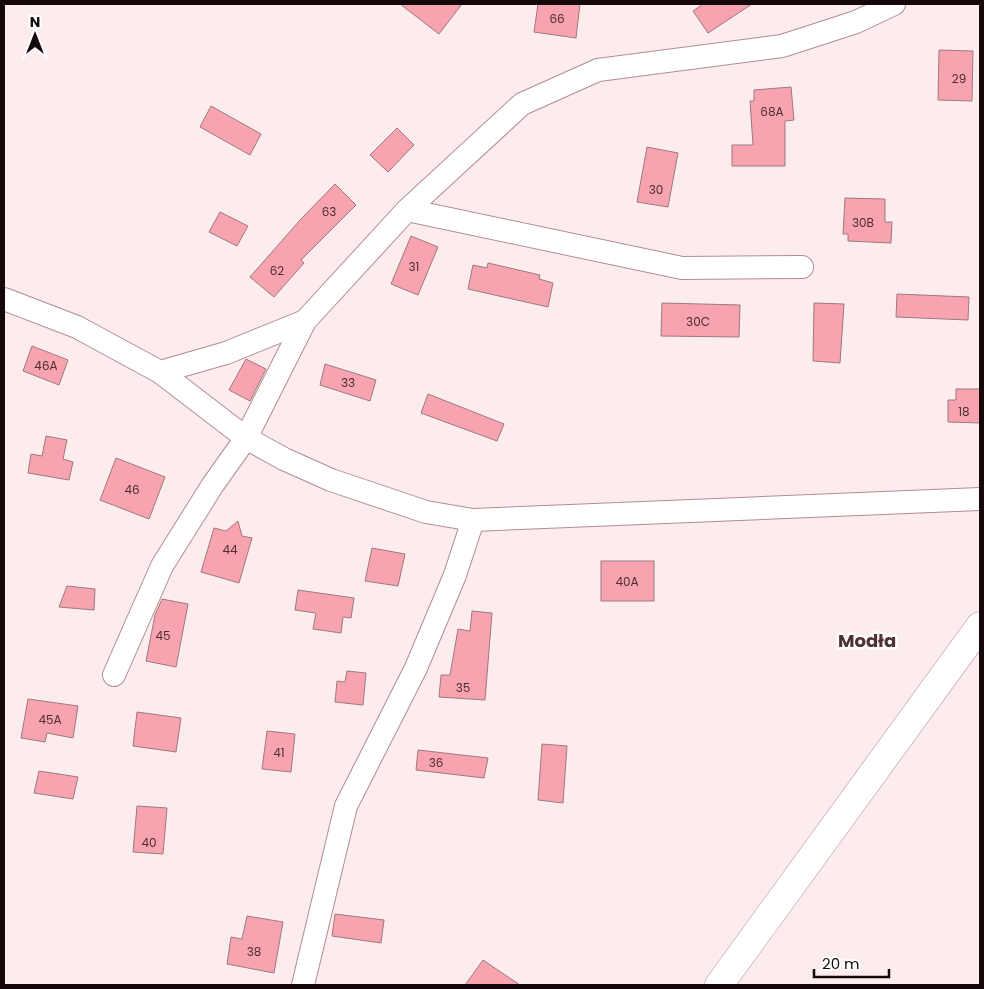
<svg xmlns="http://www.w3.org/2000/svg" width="984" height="989" font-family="Poppins,sans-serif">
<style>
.building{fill:#f8a3b0;stroke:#9d797e}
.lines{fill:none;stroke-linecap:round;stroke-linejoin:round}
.minor-casing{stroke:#b18d92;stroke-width:24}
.secondary-casing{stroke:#b18d92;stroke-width:29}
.minor{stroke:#fff;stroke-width:22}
.secondary{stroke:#fff;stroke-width:28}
.labels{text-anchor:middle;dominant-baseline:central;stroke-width:5;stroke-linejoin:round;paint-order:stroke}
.number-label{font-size:12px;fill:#4d2f34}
.quarter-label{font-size:18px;font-weight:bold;fill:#4f3136;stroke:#fefefe}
</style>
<rect width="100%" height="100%" fill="#fcecee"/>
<!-- building -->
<g class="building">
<path d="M 400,4 L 462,4 L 439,34 Z"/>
<path d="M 538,4 L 580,4 L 576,38 L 534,32 Z"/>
<path d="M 703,4 L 752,4 L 708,33 L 693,11 Z"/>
<path d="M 939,50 L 973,51 L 972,101 L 938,100 Z"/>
<path d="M 791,87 L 794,120 L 785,121 L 785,166 L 732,166 L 732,145 L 753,145 L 750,101 L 754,101 L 754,90 Z"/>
<path d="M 211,106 L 261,134 L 250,155 L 200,127 Z"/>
<path d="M 397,128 L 414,145 L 388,172 L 370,155 Z"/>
<path d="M 647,147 L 678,153 L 668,207 L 637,202 Z"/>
<path d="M 335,184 L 356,205 L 301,260 L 304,263 L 274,297 L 250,277 L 301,219 Z"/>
<path d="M 845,198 L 885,199 L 885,222 L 892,222 L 891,243 L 848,241 L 848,234 L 843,234 Z"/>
<path d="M 220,212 L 248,226 L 237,246 L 209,232 Z"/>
<path d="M 411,236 L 438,247 L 418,295 L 391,284 Z"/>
<path d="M 488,263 L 540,275 L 539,279 L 553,283 L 548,307 L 468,289 L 473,265 L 487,268 Z"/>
<path d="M 897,294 L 969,297 L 968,320 L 896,317 Z"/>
<path d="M 662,303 L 740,305 L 739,337 L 661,336 Z"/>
<path d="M 814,303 L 844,304 L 840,363 L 813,361 Z"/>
<path d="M 32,346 L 68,360 L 59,385 L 23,371 Z"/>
<path d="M 246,359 L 266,369 L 250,401 L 229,390 Z"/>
<path d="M 325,364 L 376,380 L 370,401 L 320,385 Z"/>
<path d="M 956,389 L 980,389 L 980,423 L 948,422 L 948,400 L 956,400 Z"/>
<path d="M 428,394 L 504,424 L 497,441 L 421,413 Z"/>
<path d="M 46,436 L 67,440 L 63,459 L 73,462 L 69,480 L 28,473 L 31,454 L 42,456 Z"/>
<path d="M 116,458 L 165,477 L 149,519 L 100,500 Z"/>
<path d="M 238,521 L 242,536 L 252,538 L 239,583 L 201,572 L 214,528 L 226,531 Z"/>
<path d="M 372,548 L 405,554 L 398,586 L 365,581 Z"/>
<rect x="601" y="561" width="53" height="40"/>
<path d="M 67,586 L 95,589 L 94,610 L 59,607 Z"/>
<path d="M 298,590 L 354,598 L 351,618 L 343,617 L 341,633 L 313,629 L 316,613 L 295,610 Z"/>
<path d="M 162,599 L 188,604 L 176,667 L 146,661 L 155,615 Z"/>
<path d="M 472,611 L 492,613 L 485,700 L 439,697 L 441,675 L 450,675 L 458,629 L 470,631 Z"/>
<path d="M 347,671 L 366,673 L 363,705 L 335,702 L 337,681 L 345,682 Z"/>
<path d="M 28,699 L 78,706 L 73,738 L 47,733 L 45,742 L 21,738 Z"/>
<path d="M 137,712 L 181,718 L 176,752 L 133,746 Z"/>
<path d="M 267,731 L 295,734 L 291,772 L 262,769 Z"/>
<path d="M 542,744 L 567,746 L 563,803 L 538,800 Z"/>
<path d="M 418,750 L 488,758 L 484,778 L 416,770 Z"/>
<path d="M 39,771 L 78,777 L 73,799 L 34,793 Z"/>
<path d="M 137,806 L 167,808 L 163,854 L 133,852 Z"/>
<path d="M 335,914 L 384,920 L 381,943 L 332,936 Z"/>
<path d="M 247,916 L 283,922 L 274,973 L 227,964 L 231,937 L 242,939 Z"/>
<path d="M 483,960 L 520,985 L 465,985 Z"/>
</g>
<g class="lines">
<!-- minor casing -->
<g class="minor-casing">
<g id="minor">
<path d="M 407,210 L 682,268 L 802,267"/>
<path d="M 4,299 L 77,327 L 160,372 L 246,438 L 284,459 L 331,480 L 426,512 L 473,520 L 980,499"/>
<path d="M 160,372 L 226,353 L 305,321"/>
<path d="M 114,675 L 162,566 L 212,486 L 246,438 L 305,321 L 407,210 L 522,104 L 598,70 L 782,46 L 856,22 L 894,4"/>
<path d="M 303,985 L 346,806 L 416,668 L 455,575 L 473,520"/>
</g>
</g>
<!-- secondary casing -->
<g class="secondary-casing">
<path id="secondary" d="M 719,985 L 980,626"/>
</g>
<!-- minor -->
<use href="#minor" class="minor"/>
<!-- secondary -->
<use href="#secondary" class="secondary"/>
</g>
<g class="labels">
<!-- number labels -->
<g class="number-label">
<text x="557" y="18">66</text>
<text x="959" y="78">29</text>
<text x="772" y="111">68A</text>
<text x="656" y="189">30</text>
<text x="329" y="211">63</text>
<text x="863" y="222">30B</text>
<text x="414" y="266">31</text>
<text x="277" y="270">62</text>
<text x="698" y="321">30C</text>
<text x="46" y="365">46A</text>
<text x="348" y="382">33</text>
<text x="964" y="411">18</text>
<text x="132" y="489">46</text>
<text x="230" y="549">44</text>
<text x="627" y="581">40A</text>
<text x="163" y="635">45</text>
<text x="463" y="687">35</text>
<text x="50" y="719">45A</text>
<text x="279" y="752">41</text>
<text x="436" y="762">36</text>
<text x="149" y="842">40</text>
<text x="254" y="951">38</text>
</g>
<!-- quarter labels -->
<g class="quarter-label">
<text x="867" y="640">Modła</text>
</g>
</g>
<!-- border -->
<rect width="984" height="989" fill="none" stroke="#14080a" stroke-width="10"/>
<!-- north arrow -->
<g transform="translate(35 35)" stroke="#fefefe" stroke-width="4" paint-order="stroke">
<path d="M0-4L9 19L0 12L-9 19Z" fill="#14080a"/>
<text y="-8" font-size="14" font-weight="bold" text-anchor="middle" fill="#14080a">N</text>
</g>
<!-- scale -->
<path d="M814 969v8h75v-8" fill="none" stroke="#14080a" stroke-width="2.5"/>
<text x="822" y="969" font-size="15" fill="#14080a" stroke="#fefefe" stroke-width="4" paint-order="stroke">20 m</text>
</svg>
